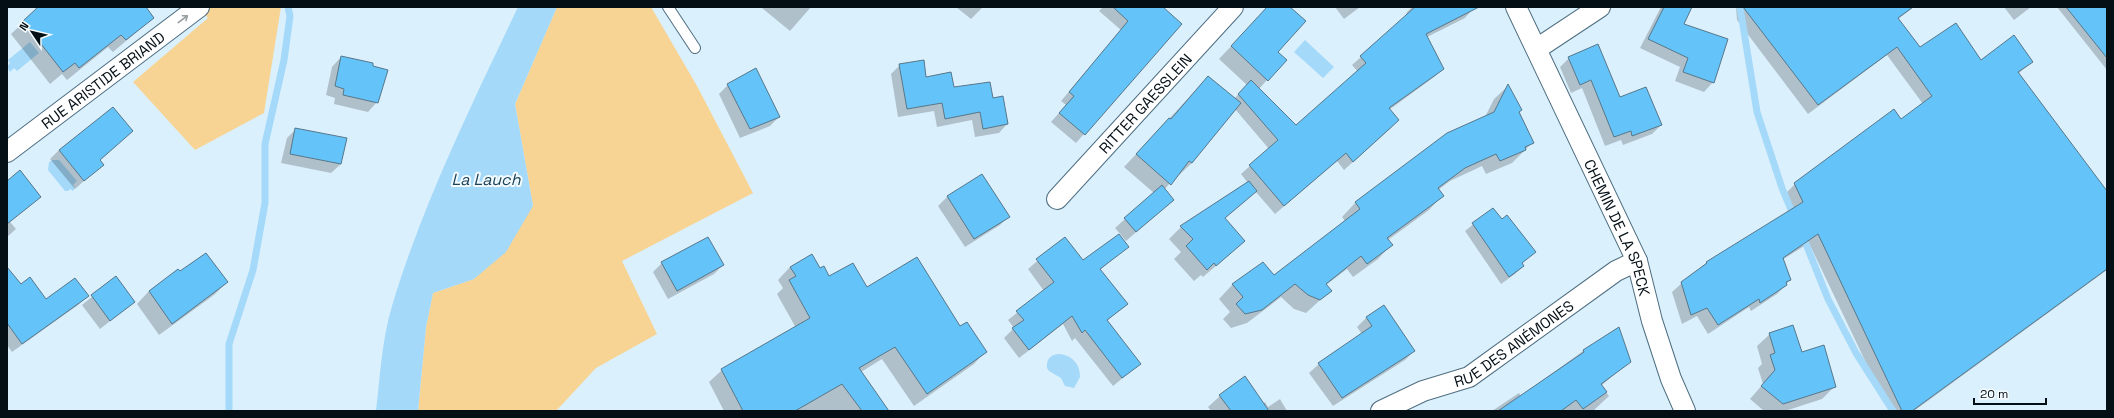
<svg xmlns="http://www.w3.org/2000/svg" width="2114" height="418" font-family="'Space Grotesk',sans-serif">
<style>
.green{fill:#f7d494}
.water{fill:#a4d9f9}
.shadow{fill:#0003}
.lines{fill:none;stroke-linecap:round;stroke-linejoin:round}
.stream{stroke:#a4d9f9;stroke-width:7}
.building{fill:#64c4f9;stroke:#57778a}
.lane-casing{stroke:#4e6e81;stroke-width:12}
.street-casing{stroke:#4e6e81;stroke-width:22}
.lane{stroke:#fff;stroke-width:10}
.street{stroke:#fff;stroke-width:20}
.oneway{stroke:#9a9fa1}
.labels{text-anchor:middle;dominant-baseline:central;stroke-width:4;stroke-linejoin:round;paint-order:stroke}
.street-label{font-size:15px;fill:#030e15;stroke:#f4fbff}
.water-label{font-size:16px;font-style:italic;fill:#1a4359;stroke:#f4fbff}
</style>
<rect width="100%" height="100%" fill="#dbf0fd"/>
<!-- green -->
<g class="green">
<path d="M 198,7 L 281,7 L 264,113 L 195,150 L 133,82 L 208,18 Z"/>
<path d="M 557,7 L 651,7 L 697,86 L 753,193 L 622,261 L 657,334 L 596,368 L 556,411 L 418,411 L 426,327 L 433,293 L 474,279 L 533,206 L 515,104 Z"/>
</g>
<!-- water -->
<g class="water">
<path d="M 518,7 L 557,7 L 515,104 L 533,206 L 506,252 L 474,279 L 433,293 L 426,327 L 418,411 L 376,411 C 380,377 382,339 392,306 C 422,205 473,102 518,7 Z"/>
<path d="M 1305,40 L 1334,67 L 1323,78 L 1294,52 Z"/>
<path d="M 30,42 L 39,53 L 17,71 L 14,68 L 10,72 L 7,67 L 10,63 L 8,60 Z"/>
<path d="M 53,160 L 59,160 L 77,181 L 73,185 L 75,188 L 73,191 L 70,189 L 68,191 L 65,191 L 48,170 L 49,162 Z"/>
<path d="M 1060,354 C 1073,356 1080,364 1080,377 L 1074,388 L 1065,386 L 1061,378 L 1049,371 L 1047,368 C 1046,359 1051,354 1060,354 Z"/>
</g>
<!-- shadow -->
<g class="shadow">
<path d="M 40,7 L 144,7 L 153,18 L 113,52 L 108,47 L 67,80 L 62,74 L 50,84 L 11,34 Z"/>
<path d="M 763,7 L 811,7 L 790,31 L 762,8 Z"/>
<path d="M 956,7 L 983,7 L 971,19 Z"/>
<path d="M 1103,7 L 1162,7 L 1181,24 L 1076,143 L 1051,122 L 1066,105 L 1061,101 L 1121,30 L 1099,11 Z"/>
<path d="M 1268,7 L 1289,7 L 1267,80 L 1259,89 L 1296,126 L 1358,72 L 1352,65 L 1408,15 L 1406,13 L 1412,7 L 1472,7 L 1473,9 L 1465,18 L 1427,37 L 1443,69 L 1434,77 L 1389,110 L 1398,120 L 1390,129 L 1344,170 L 1337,161 L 1275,214 L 1255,191 L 1224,219 L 1231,253 L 1203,277 L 1201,275 L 1194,281 L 1174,259 L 1181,252 L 1169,239 L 1181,227 L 1248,183 L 1241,174 L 1269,149 L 1235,109 L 1192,163 L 1179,175 L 1178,174 L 1164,190 L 1173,200 L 1126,241 L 1115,228 L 1154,193 L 1124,167 L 1208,77 L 1234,99 L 1247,85 L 1219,59 Z"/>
<path d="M 1335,7 L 1360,7 L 1344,19 Z"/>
<path d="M 1661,7 L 1679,7 L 1682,24 L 1713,82 L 1704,92 L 1675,81 L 1680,67 L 1640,48 Z"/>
<path d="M 1736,7 L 1914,7 L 1898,19 L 1920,48 L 1980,61 L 2032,62 L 2018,74 L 2107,192 L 2107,270 L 1914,411 L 1889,411 L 1809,243 L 1782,260 L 1790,279 L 1786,285 L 1777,294 L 1751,311 L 1749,307 L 1708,334 L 1697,316 L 1682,324 L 1672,292 L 1682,283 L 1706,263 L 1793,209 L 1785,194 L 1795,184 L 1894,111 L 1901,120 L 1923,104 L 1887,55 L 1808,114 L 1737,20 Z"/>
<path d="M 2004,7 L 2031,7 L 2014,20 Z"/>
<path d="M 2057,7 L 2107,7 L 2107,70 Z"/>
<path d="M 341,57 L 377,102 L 368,112 L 334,104 L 335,98 L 326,95 L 332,67 Z"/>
<path d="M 1569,58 L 1619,98 L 1661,125 L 1652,134 L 1623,145 L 1621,140 L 1605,146 L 1582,88 L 1571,93 L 1560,67 Z"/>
<path d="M 900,65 L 953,88 L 1007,124 L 999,133 L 975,137 L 972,120 L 937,127 L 934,111 L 898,117 L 891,74 Z"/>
<path d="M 728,85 L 779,117 L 770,126 L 740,138 L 719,94 Z"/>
<path d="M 1508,86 L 1533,142 L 1512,163 L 1486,174 L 1482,166 L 1450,181 L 1438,190 L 1442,196 L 1429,210 L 1388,240 L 1391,245 L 1378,259 L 1353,277 L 1347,269 L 1326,285 L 1330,291 L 1306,313 L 1294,309 L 1281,297 L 1247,323 L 1231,328 L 1223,319 L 1230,312 L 1219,299 L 1232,285 L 1263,263 L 1274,276 L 1346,222 L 1342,217 L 1355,203 L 1448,134 L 1485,117 L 1494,99 Z"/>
<path d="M 296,129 L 345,139 L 341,164 L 331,173 L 281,163 L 287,138 Z"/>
<path d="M 132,131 L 100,160 L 103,164 L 75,189 L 50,159 L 59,150 Z"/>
<path d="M 982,175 L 1009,216 L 1000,225 L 965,247 L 938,206 L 947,197 Z"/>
<path d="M 7,182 L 40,196 L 10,222 L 16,229 L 7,237 Z"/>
<path d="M 1492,209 L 1502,221 L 1534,252 L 1521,264 L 1523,266 L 1515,274 L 1501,284 L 1465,231 Z"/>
<path d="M 1064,238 L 1083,261 L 1127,247 L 1100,270 L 1126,304 L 1106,322 L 1140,364 L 1113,386 L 1075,338 L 1072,341 L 1063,324 L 1019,358 L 1004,338 L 1014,328 L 1008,320 L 1044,291 L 1028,269 Z"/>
<path d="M 811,255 L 820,269 L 829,278 L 866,288 L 960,328 L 986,351 L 974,364 L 914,406 L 882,359 L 861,372 L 888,411 L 724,411 L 709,382 L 722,370 L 796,328 L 777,294 L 783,288 L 778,280 L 790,267 Z"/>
<path d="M 662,263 L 723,265 L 714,274 L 668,299 L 653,272 Z"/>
<path d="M 178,270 L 180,273 L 227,282 L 214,295 L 159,335 L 137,304 L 149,291 Z"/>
<path d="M 115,278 L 134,302 L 100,329 L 82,305 Z"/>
<path d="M 7,287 L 45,300 L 87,296 L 78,305 L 12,352 L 7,345 Z"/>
<path d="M 1384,306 L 1414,351 L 1405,360 L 1333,406 L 1309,373 L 1319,364 L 1362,334 L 1357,327 L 1366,318 Z"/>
<path d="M 1618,329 L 1630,361 L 1601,386 L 1609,396 L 1593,411 L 1492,411 L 1519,393 L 1521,396 L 1583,351 Z"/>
<path d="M 1770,334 L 1801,353 L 1835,386 L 1822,399 L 1785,411 L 1764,411 L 1750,399 L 1763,384 L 1758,368 L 1762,364 L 1757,346 Z"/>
<path d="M 1220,396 L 1263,404 L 1265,402 L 1268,407 L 1280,399 L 1287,411 L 1211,411 L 1208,407 Z"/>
</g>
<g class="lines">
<!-- stream -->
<g class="stream">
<path d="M 1740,7 L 1757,112 L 1782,188 L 1794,217"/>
<path d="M 1802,234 L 1828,299 L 1856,353 L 1893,411"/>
<path d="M 229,411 L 229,344 L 253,270 L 265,203 L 265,144 L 284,60 L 290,16 L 288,7"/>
</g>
</g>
<!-- building -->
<g class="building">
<path d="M 38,7 L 146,7 L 154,18 L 126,40 L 121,35 L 79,68 L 75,63 L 63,72 L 23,21 Z"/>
<path d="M 1113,7 L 1163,7 L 1182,24 L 1085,135 L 1059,113 L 1074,96 L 1069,92 L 1128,21 Z"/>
<path d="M 1267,7 L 1290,7 L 1306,21 L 1278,52 L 1287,60 L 1268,81 L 1231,46 Z"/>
<path d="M 1415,7 L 1479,7 L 1426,34 L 1444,69 L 1389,108 L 1399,120 L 1353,162 L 1346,153 L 1284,206 L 1249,165 L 1278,140 L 1238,94 L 1251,80 L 1296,125 L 1366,63 L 1360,56 Z"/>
<path d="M 1664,7 L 1692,7 L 1684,24 L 1728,39 L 1714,83 L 1683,72 L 1688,58 L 1648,39 Z"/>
<path d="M 1743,7 L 1913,7 L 1898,18 L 1920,47 L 1956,23 L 1981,60 L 2014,35 L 2033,62 L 2018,72 L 2107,191 L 2107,269 L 1912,411 L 1902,411 L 1818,234 L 1783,258 L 1791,280 L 1786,282 L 1787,285 L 1760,303 L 1759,299 L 1718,325 L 1707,308 L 1691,315 L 1681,282 L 1707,263 L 1706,262 L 1803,202 L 1794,183 L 1894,109 L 1901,119 L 1932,96 L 1897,47 L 1818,105 Z"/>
<path d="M 2066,7 L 2107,7 L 2107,58 Z"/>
<path d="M 1598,44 L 1620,97 L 1646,87 L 1662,125 L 1632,136 L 1631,131 L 1614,137 L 1591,80 L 1580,85 L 1568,57 Z"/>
<path d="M 341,56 L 373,63 L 373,66 L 388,70 L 378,103 L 343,95 L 344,89 L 335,86 Z"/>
<path d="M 924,60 L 926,77 L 951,72 L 954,87 L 990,82 L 993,98 L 1003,96 L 1008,124 L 983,129 L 980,112 L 945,119 L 942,103 L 907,109 L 899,64 Z"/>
<path d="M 756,68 L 780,117 L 750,129 L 727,84 Z"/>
<path d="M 1208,76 L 1241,103 L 1192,163 L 1189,161 L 1171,185 L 1136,154 L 1169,118 L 1171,119 Z"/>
<path d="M 1508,84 L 1522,110 L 1519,112 L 1534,143 L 1525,147 L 1526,150 L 1500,161 L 1496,154 L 1465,168 L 1438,188 L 1444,196 L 1387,238 L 1393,245 L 1367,264 L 1361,256 L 1326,284 L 1332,291 L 1320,300 L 1308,295 L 1295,284 L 1262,310 L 1245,314 L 1236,304 L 1243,297 L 1232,284 L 1263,262 L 1274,275 L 1360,209 L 1355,202 L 1447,133 L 1494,112 Z"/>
<path d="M 113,107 L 133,131 L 100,160 L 104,165 L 84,181 L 59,150 Z"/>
<path d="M 295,128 L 347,138 L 341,164 L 290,154 Z"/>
<path d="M 20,170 L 41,197 L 7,224 L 7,181 Z"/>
<path d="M 982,174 L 1010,217 L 974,239 L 947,196 Z"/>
<path d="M 1249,181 L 1257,191 L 1225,218 L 1245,241 L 1216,266 L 1214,263 L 1207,270 L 1186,246 L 1193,239 L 1180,226 Z"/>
<path d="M 1162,185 L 1174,200 L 1136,232 L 1124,218 Z"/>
<path d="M 1493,208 L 1502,219 L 1507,215 L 1536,252 L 1522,263 L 1524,266 L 1509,277 L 1472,223 Z"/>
<path d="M 1119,234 L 1129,247 L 1100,269 L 1128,304 L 1107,320 L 1141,364 L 1122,378 L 1085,330 L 1082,333 L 1072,316 L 1029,350 L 1012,328 L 1024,320 L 1016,311 L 1054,282 L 1036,259 L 1065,237 L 1083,260 Z"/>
<path d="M 708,237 L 724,265 L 677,291 L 661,262 Z"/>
<path d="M 206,253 L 228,282 L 172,324 L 149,291 L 178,269 L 180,271 Z"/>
<path d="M 812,254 L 820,268 L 824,266 L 829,276 L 853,263 L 867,287 L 917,257 L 960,326 L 967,322 L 987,352 L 927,394 L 895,347 L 859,368 L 889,411 L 862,411 L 842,384 L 795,411 L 743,411 L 721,369 L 810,318 L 789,280 L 796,276 L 790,267 Z"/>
<path d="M 7,267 L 21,284 L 30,277 L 46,299 L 75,278 L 89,296 L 22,344 L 7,323 Z"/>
<path d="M 116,276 L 135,302 L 110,321 L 91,295 Z"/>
<path d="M 1384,305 L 1415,351 L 1342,398 L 1318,363 L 1372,326 L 1366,317 Z"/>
<path d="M 1793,325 L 1802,352 L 1824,345 L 1836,387 L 1783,404 L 1761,386 L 1775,370 L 1770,355 L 1775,353 L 1769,333 Z"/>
<path d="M 1619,327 L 1631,362 L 1601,384 L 1607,392 L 1583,409 L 1576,400 L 1561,411 L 1498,411 L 1584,352 L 1583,350 Z"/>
<path d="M 1245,376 L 1269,411 L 1231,411 L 1219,395 Z"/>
</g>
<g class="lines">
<!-- lane casing -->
<g class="lane-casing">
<path id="lane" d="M 668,7 L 695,48"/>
</g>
<!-- street casing -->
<g class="street-casing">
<g id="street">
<path id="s1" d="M 1516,7 L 1637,261 L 1652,321 L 1671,379 L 1685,411"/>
<path d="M 1538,48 L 1600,7"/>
<path id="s2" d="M 7,152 L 199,7"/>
<path id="s3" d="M 1057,199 L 1233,7"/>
<path id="s4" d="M 1381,411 L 1423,391 L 1469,377 L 1616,271 L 1637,261"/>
</g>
</g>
<!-- lane -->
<use href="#lane" class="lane"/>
<!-- street -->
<use href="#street" class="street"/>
</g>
<!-- one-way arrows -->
<defs><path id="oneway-shaft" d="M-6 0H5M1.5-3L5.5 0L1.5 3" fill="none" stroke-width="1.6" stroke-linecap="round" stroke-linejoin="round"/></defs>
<use class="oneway" href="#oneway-shaft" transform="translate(183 19) rotate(-37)"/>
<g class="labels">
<!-- street labels -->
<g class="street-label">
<text stroke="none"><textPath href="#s2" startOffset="120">RUE ARISTIDE BRIAND</textPath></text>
<text stroke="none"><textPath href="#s3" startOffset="130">RITTER GAESSLEIN</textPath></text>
<text stroke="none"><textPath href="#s1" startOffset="243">CHEMIN DE LA SPECK</textPath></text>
<text stroke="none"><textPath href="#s4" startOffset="150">RUE DES ANÉMONES</textPath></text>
</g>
<!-- water labels -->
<g class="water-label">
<text x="486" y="179">La Lauch</text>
</g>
</g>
<!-- border -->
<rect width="2114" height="418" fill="none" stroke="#030e15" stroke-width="16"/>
<!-- north arrow -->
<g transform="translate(32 32) rotate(305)" stroke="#f4fbff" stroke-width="3" paint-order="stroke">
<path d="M0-3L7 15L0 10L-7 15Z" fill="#030e15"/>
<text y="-6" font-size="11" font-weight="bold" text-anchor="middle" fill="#030e15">N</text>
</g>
<!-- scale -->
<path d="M1974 398v6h72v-6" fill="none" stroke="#030e15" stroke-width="2"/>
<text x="1980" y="398" font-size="12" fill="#030e15" stroke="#f4fbff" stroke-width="3" paint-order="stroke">20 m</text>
</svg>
